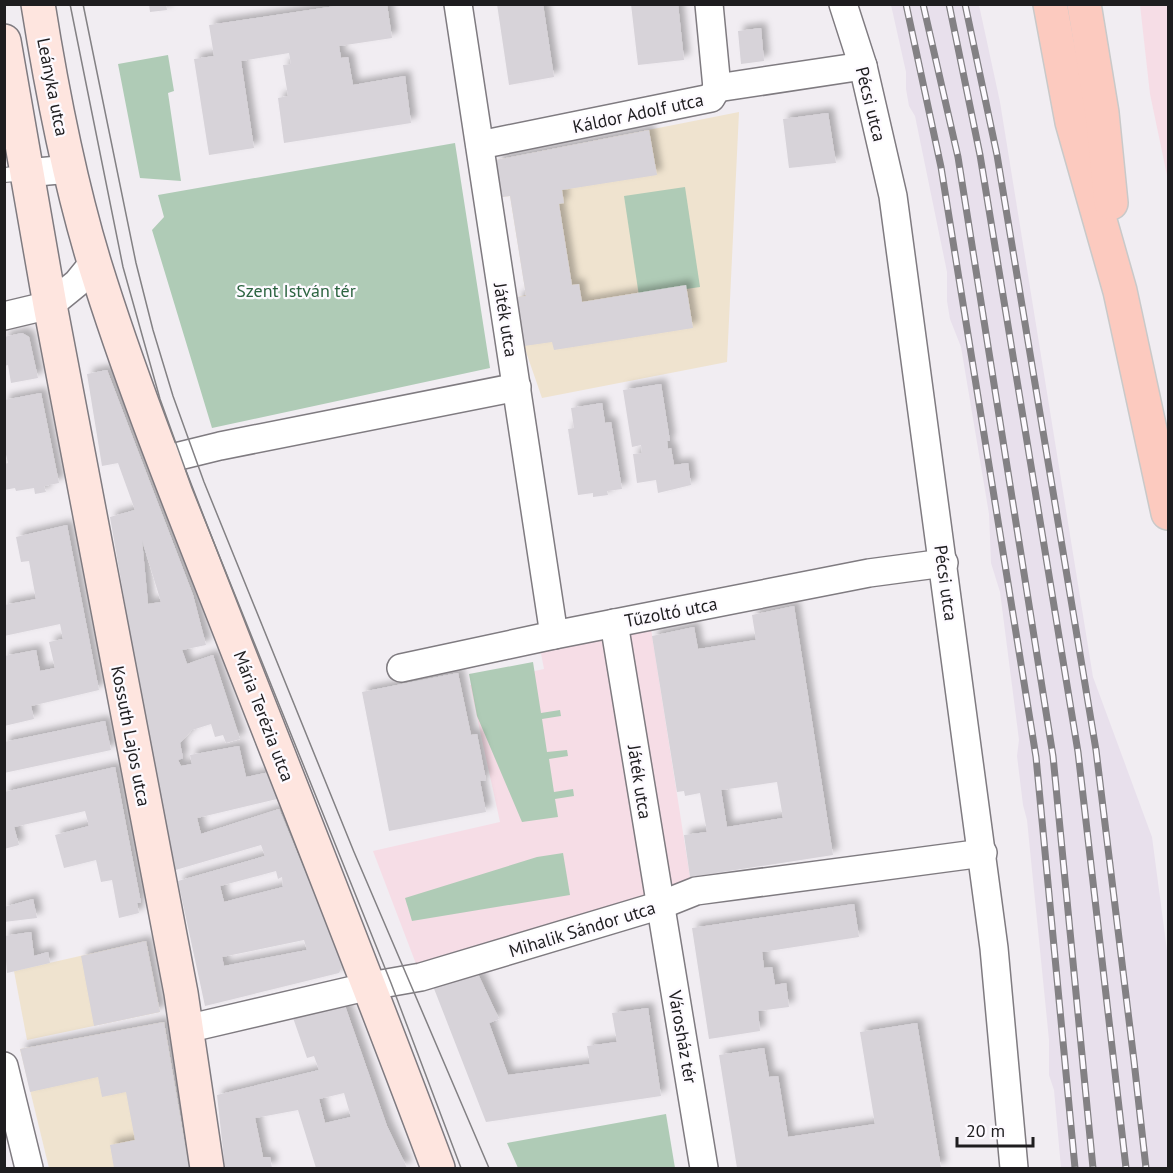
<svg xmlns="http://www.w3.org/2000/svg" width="1173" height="1173" font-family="'PT Sans',sans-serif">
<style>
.commercial{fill:#f6dde6}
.built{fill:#e8e0ec}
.education{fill:#efe3cf}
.green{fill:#afcbb6}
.building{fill:#d7d3d9;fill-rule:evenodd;filter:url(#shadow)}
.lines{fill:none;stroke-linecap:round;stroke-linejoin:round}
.lane-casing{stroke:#7f7b80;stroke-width:16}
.street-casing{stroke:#7f7b80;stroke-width:30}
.secondary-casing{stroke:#7f7b80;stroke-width:36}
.primary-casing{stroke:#c9c9c9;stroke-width:36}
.lane{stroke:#fff;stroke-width:14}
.street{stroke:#fff;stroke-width:27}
.secondary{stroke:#fee5df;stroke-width:33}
.primary{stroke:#fccabf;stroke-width:33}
.tram{stroke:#838184;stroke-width:1.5}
.rail-casing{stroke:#838184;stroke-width:7}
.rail{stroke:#fdfaff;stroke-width:4.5;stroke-dasharray:14;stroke-linecap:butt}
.labels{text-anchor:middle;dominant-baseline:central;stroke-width:4.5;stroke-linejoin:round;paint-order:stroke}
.street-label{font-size:18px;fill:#1e1d1f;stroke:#fdfaff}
.park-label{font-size:18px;fill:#2c6440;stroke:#fdfaff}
</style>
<defs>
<filter id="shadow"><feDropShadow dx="5.5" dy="-5.5" stdDeviation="3" flood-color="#0004"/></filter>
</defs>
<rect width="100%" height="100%" fill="#f1edf2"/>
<!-- commercial -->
<g class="commercial">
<path d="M 1140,5 L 1168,5 L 1168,180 L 1150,94 Z"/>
<path d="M 649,616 L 690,877 L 661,905 L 421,977 L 373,851 L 500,822 L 470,685 L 544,669 L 538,638 Z"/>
</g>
<!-- built -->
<path class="built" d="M 891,5 L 979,5 L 1000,102 L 1093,677 L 1152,837 L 1168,958 L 1168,1168 L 1061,1168 L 1054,1090 L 1049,1075 L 1049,1040 L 1027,820 L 1023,805 L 1017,756 L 1019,740 L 1000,592 L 991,563 L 989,514 L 961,347 L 950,319 L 947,301 L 947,272 L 915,116 L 909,106 L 906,89 L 906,72 Z"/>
<!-- education -->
<g class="education">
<path d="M 739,112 L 727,362 L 542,398 L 524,346 L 517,297 L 526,295 L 510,196 L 502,197 L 496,160 Z"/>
<path d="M 146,941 L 160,1012 L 27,1040 L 14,971 Z"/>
<path d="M 164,1022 L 189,1168 L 49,1168 L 20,1049 Z"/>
</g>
<!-- green -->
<g class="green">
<path d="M 168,55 L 174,91 L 168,93 L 181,181 L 140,178 L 118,64 Z"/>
<path d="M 455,143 L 490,368 L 212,428 L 152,230 L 164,217 L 158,195 Z"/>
<path d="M 685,187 L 700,287 L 639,296 L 624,196 Z"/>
<path d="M 533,662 L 541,713 L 560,710 L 561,716 L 542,719 L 547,752 L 567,750 L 568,756 L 549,759 L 554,792 L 573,789 L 574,796 L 555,799 L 558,817 L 522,822 L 477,716 L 469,674 Z"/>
<path d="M 563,853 L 570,895 L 412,921 L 405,898 L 537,857 Z"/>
<path d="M 666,1114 L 675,1168 L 518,1168 L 507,1143 Z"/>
</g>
<!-- building -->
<g class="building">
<path d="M 149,4 L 166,4 L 167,10 L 150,12 Z"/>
<path d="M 349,4 L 387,4 L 392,38 L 339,46 L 341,58 L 348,57 L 353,85 L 405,76 L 411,123 L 284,143 L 278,98 L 288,96 L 283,65 L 291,64 L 289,53 L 241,61 L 254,148 L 209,155 L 194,59 L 214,56 L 209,25 Z"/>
<path d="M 497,4 L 543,4 L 554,77 L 509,85 Z"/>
<path d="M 631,4 L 678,4 L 684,60 L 638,65 Z"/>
<path d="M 761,28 L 764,61 L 741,64 L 738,31 Z"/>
<path d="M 828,113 L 836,163 L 789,168 L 783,119 Z"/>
<path d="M 649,130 L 657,175 L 562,190 L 564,203 L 559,204 L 572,285 L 579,284 L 582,302 L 686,285 L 693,328 L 554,350 L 552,342 L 524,346 L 517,297 L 526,296 L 510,196 L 502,197 L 496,160 Z"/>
<path d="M 22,333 L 29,337 L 38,378 L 11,383 L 8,365 L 4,366 L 4,337 Z"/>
<path d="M 107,370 L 193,595 L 206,645 L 182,650 L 187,664 L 213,655 L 240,739 L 226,743 L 223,735 L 215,737 L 211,724 L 192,730 L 180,743 L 183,758 L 178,760 L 181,766 L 192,764 L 190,755 L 239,746 L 246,777 L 270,772 L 277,799 L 197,818 L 201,834 L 279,809 L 343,965 L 339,973 L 205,1006 L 178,881 L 265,856 L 261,845 L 172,871 L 131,678 L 126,609 L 110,517 L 135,510 L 118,463 L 102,466 L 87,374 ZM 142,540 L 161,602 L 148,604 ZM 276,871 L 278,879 L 282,877 L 283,887 L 224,902 L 220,886 ZM 304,940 L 307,950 L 224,966 L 222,957 Z"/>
<path d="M 661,384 L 670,441 L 667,441 L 668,449 L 671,448 L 674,465 L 688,463 L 691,485 L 658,493 L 656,480 L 637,483 L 633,454 L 642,453 L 641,445 L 632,447 L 623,390 Z"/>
<path d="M 41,393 L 59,483 L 44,486 L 46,492 L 35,494 L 34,488 L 16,491 L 15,488 L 4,490 L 4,464 L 8,463 L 4,446 L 4,400 Z"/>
<path d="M 602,403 L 605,423 L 611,422 L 622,489 L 607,491 L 608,495 L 593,497 L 593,493 L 578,495 L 568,429 L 574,428 L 571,408 Z"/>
<path d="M 67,525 L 99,690 L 31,706 L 34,719 L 4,726 L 4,656 L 36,650 L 40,671 L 55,668 L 49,642 L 63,639 L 60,624 L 4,636 L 4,605 L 36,599 L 29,561 L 21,562 L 16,537 Z"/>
<path d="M 794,606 L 833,855 L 690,877 L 684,835 L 707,832 L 700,793 L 685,796 L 684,791 L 677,792 L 652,636 L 694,627 L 698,649 L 756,640 L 752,615 ZM 777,782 L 783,818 L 727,827 L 721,790 Z"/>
<path d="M 458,673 L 471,735 L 477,734 L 486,780 L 480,781 L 486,812 L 389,831 L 362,692 Z"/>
<path d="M 105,721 L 111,750 L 4,773 L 4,742 Z"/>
<path d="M 115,767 L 141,903 L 137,903 L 139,913 L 119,918 L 112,880 L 101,882 L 96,860 L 64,868 L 55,835 L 89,826 L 85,811 L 14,827 L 19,845 L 4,849 L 4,792 Z"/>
<path d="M 33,899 L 37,918 L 4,922 L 4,907 Z"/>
<path d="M 854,904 L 859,937 L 762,952 L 764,968 L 772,967 L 775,985 L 786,983 L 789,1007 L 758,1011 L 760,1031 L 709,1039 L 692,928 Z"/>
<path d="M 31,932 L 34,956 L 48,952 L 50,963 L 7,973 L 4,936 Z"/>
<path d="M 146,941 L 160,1012 L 94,1026 L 81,956 Z"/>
<path d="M 478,974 L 499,1019 L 489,1023 L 508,1075 L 590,1064 L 587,1046 L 617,1042 L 612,1013 L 648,1008 L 661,1096 L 486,1122 L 433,986 Z"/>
<path d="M 343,1000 L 387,1126 L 407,1168 L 316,1168 L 298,1110 L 255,1118 L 263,1157 L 270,1157 L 272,1168 L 225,1168 L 217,1095 L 319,1070 L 314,1056 L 307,1058 L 291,1012 ZM 344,1093 L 351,1117 L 325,1123 L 319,1099 Z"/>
<path d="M 164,1022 L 189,1168 L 114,1168 L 110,1145 L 135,1140 L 126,1092 L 102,1097 L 98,1077 L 30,1092 L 20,1049 Z"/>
<path d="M 917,1023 L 941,1168 L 737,1168 L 719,1055 L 764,1048 L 769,1077 L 778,1076 L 788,1137 L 875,1124 L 860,1032 Z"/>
</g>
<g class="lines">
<!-- lane casing -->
<g class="lane-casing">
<path id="lane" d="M 4,175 L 26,173"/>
</g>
<!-- street casing -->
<g class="street-casing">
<g id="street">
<path d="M 458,4 L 554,635"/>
<path d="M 709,4 L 717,88"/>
<path d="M 843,4 L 863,66 L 893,196 L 994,948 L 1014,1168"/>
<path d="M 717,88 L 863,66"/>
<path d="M 480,145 L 711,98 L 717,88"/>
<path d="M 26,173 L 70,169"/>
<path d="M 4,316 L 50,305 L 77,283 L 94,262"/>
<path d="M 163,460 L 220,446 L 517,387"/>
<path d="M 614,623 L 704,1168"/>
<path d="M 401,668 L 554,635 L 869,573 L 944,563"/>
<path d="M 186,1029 L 370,986 L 421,977 L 661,905 L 696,891 L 983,853"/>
<path d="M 4,1066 L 29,1168"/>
</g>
</g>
<!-- secondary casing -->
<g class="secondary-casing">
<g id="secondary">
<path d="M 38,4 C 52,92 69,180 95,265 C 136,397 189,525 239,654 C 306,825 374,996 438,1168"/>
<path d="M 4,41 L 50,305 L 181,993 L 207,1168"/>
</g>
</g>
<!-- primary casing -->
<g class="primary-casing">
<g id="primary">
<path d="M 1050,4 L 1072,122 L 1120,291 L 1168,513"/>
<path d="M 1084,4 L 1102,113 L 1111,203"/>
</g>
</g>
<!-- lane -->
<use href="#lane" class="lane"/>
<!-- street -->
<use href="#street" class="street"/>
<!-- secondary -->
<use href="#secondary" class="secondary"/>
<!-- primary -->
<use href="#primary" class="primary"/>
<!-- tram -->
<g class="tram">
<path d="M 70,4 L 123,267 L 160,399 L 192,488 L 391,983 L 461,1168"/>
<path d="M 83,4 L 136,263 L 153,330 L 173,396 L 204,482 L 354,852 L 489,1168"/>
</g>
<!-- rail casing -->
<g class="rail-casing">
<g id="rail">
<path d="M 906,4 L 941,167 L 1036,757 L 1075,1168"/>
<path d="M 923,4 L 958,157 L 1053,756 L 1093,1168"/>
<path d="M 949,4 L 980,155 L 1078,752 L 1126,1168"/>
<path d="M 965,4 L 997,155 L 1096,750 L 1134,1061 L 1146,1168"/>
</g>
</g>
<!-- rail -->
<use href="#rail" class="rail"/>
</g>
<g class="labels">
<!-- street labels -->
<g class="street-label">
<text transform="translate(53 87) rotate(79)">Leányka utca</text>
<text transform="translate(871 104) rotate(76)">Pécsi utca</text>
<text transform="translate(638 113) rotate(-12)">Káldor Adolf utca</text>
<text transform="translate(506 320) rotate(81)">Játék utca</text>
<text transform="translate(946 583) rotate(82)">Pécsi utca</text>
<text transform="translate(671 612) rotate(-11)">Tűzoltó utca</text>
<text transform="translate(264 716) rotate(69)">Mária Terézia utca</text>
<text transform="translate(131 736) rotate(79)">Kossuth Lajos utca</text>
<text transform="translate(640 782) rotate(81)">Játék utca</text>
<text transform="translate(582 929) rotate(-17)">Mihalik Sándor utca</text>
<text transform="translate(683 1037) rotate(80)">Városház tér</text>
</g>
<!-- park labels -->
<g class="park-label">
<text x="296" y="290">Szent István tér</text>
</g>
</g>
<!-- border -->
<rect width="1173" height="1173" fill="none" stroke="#1e1d1f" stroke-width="12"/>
<!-- scale -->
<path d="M957 1137v9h76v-9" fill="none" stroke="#1e1d1f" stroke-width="3"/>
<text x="966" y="1137" font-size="18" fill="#1e1d1f" stroke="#fdfaff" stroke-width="4.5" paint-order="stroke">20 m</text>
</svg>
